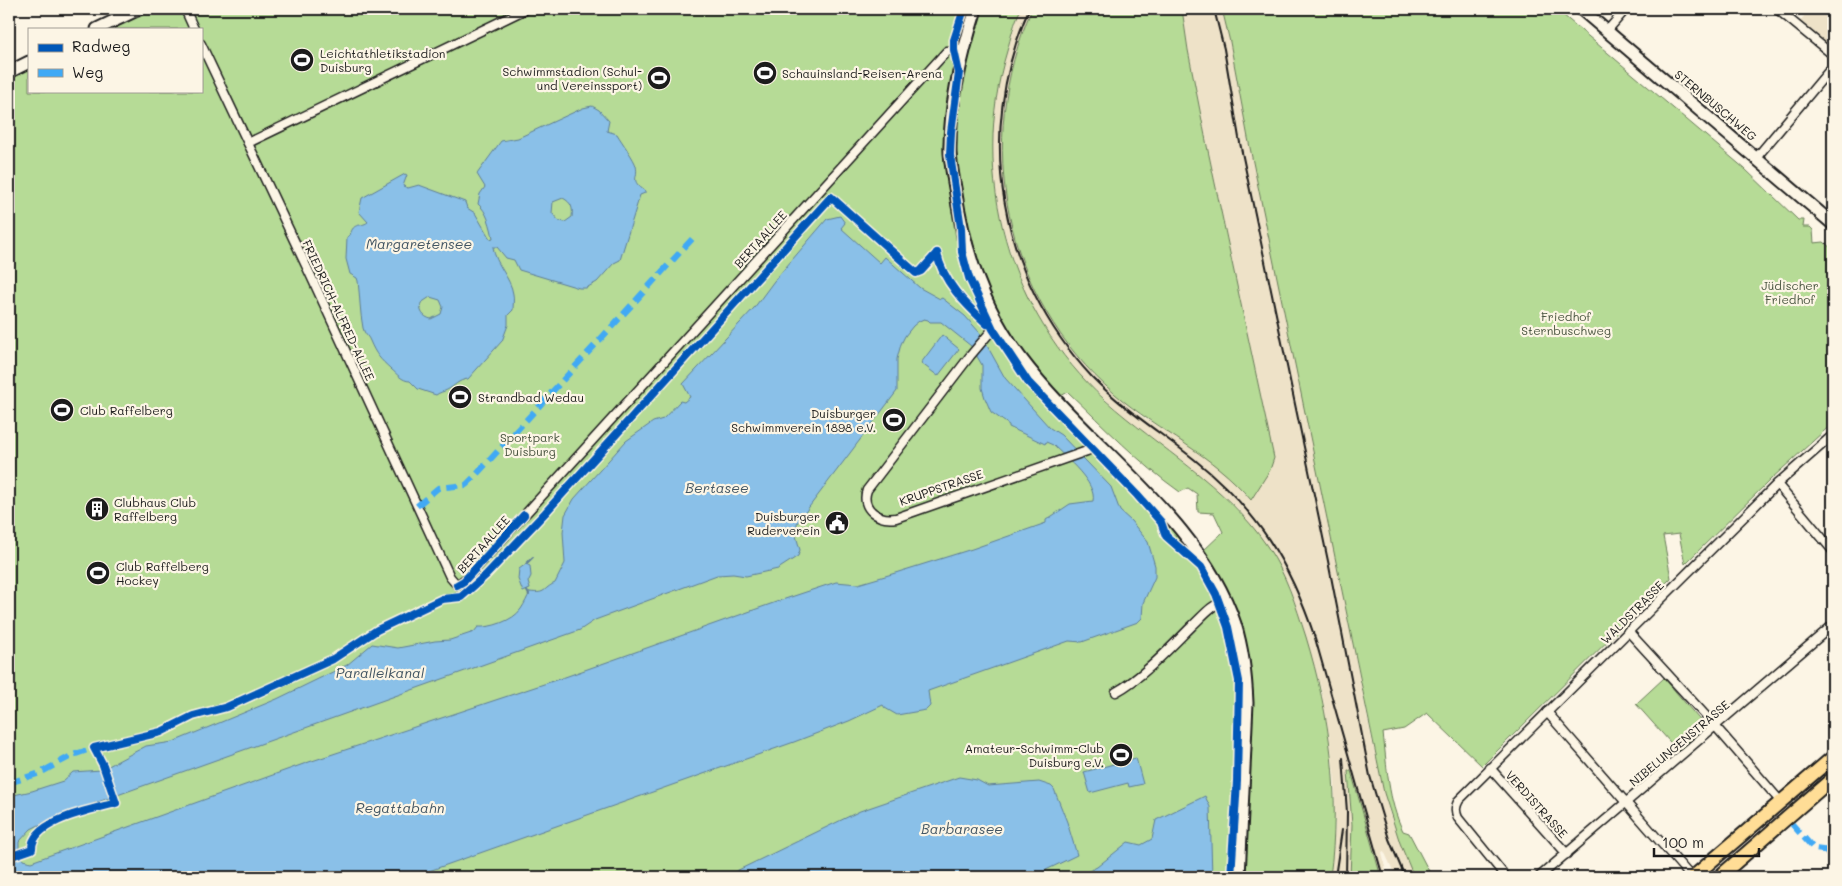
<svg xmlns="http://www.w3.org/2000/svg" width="1842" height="886" font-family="Mali,sans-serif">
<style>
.built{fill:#eee2c8}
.green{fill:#b6db96;stroke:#697c59}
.water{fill:#8ac0e8;stroke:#5e7e96;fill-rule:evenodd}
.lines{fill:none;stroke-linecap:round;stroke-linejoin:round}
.stream{stroke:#5e7e96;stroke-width:2}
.street-casing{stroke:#1c1c1c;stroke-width:11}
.secondary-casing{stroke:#1c1c1c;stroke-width:15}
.primary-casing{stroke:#1c1c1c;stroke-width:16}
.street{stroke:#fcf5e5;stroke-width:8}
.secondary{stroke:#fcf5e5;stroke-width:11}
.primary{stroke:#ffdd96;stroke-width:12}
.rail{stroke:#1c1c1c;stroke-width:2}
.quiet{stroke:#3fa9f5;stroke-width:6;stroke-dasharray:12 6;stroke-linecap:butt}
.cycleway-casing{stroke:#fcf5e5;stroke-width:11}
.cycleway{stroke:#0057b8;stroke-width:8}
.labels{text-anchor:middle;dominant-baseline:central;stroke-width:4.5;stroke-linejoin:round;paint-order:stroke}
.poi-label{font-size:12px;fill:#1c1c1c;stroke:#fcf5e5;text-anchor:start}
.street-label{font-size:12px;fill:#1c1c1c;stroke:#fcf5e5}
.park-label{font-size:12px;fill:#4a5541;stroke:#fcf5e5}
.water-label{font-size:14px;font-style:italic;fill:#425563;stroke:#fcf5e5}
</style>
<rect width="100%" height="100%" fill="#fcf5e5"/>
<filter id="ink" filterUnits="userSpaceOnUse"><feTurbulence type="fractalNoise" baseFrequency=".02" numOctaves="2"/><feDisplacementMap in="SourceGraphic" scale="10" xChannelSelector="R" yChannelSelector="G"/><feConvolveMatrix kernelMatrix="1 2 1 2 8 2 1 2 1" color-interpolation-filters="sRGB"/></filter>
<g filter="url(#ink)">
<!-- built -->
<g class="built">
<path d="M 1021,9 L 1032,9 L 1015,53 L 1004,106 L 1004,181 L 1012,230 L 1026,271 L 1038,296 L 1063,338 L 1077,357 L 1095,376 L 1141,416 L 1198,451 L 1223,471 L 1251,500 L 1274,458 L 1207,146 L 1188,50 L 1182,9 L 1222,9 L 1230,42 L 1248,138 L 1336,559 L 1371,735 L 1389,812 L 1414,877 L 1396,877 L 1384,851 L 1382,852 L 1387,877 L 1381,877 L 1351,771 L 1348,771 L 1352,825 L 1350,877 L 1330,877 L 1335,826 L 1335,781 L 1330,741 L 1321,689 L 1290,588 L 1265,545 L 1239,510 L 1189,466 L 1133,424 L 1087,383 L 1055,344 L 1028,300 L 1015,267 L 1000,218 L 992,166 L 993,119 L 999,79 L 1016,19 Z"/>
<path d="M 1810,9 L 1833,9 L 1833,49 L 1800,21 Z"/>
</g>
<!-- green -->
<g class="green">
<path d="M 151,9 L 969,9 L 954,60 L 945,119 L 943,149 L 956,239 L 968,278 L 985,317 L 1021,369 L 1185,541 L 1224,603 L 1239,658 L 1243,704 L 1235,877 L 9,877 L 9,78 L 29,68 L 29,91 L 201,91 L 201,29 L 109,29 Z"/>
<path d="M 983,9 L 1021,9 C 1014,22 1011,37 1007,51 C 969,176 1009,313 1105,400 C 1160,449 1225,484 1267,546 C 1287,576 1295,603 1306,637 C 1330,716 1341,795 1330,877 L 1245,877 L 1252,703 L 1250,666 L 1239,624 L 1230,599 L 1217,572 L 1203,551 L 1223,532 L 1214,513 L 1198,512 L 1197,494 L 1188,488 L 1180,492 C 1139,463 1105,427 1068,392 L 1059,397 L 1022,354 L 991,302 L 966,234 L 954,154 L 954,132 L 965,62 L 974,29 Z"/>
<path d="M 1032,9 L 1182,9 L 1188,50 L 1207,146 L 1274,458 L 1270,470 L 1251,500 C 1213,454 1159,432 1115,394 C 1003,299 973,141 1032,9 Z"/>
<path d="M 1222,9 L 1556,9 L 1745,169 L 1798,220 L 1804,220 L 1803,227 L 1810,227 L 1813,230 L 1814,243 L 1824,242 L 1833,250 L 1833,423 L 1771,479 L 1685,564 L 1679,534 L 1663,536 L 1671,578 L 1482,766 L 1427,713 L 1404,729 L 1383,733 C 1387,767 1388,800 1403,831 L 1409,833 L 1432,877 L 1414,877 L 1400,843 L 1384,793 L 1248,138 L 1230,42 Z"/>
<path d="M 1664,678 L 1704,725 L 1704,728 L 1678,751 L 1636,704 Z"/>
<path d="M 1348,771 L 1351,771 L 1381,877 L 1350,877 L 1352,825 Z"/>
</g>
<!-- water -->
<g class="water">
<path d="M 592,106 L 599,110 L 609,121 L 607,131 L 617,134 C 621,141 635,160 636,166 C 639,179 629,179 645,191 L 645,193 L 640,195 L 620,260 L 614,263 L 597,282 L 586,288 L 579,288 L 519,270 L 514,260 L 506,258 L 497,247 L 493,247 C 495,264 511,278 513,294 C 514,299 513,305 513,310 L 508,315 L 508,325 L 502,341 L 468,379 C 458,380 455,386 447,390 C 443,392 440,392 436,395 L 418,389 L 410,381 C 402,381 397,374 391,369 C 380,359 376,355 370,341 C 369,337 364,334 363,328 C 360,313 360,297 358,281 L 357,278 L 350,274 L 346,259 L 347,237 L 350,235 C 354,221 360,228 368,222 L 359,212 L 362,198 L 405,174 L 407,175 L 403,186 L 408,188 L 419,185 L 465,202 L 467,208 L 475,213 L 490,239 L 493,238 C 491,227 487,211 478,204 L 480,194 L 485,187 L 477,174 L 501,141 L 518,138 L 583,108 ZM 563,198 C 572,203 573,208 572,217 L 565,222 L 559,221 L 552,213 L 553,202 ZM 430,297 L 440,300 L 443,307 L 441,314 L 431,319 C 423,317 419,311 421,303 Z"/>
<path d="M 840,216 L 845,223 L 841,228 L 880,263 L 885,257 L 920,288 L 940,299 L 942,298 L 965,316 L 980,333 L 1005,378 L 1050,428 L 1061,435 L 1111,487 L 1120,511 L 1131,521 L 1148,542 L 1155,566 L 1155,577 L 1143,603 L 1142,618 L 1138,622 L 1082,642 L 1069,641 L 928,691 L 930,706 L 926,710 L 897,715 L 885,708 L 883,705 L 849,721 L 794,742 L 412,877 L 9,877 L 9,870 L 10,869 L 9,860 L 9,796 L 32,791 L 63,781 L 73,772 L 101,770 L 146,746 L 173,742 L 277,699 L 347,665 L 372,644 L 398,648 L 435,641 L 450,640 L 474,632 L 478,627 C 490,628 513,621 521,609 C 525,603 527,598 530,592 C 547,594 542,589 555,583 L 565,563 L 563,532 L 565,515 L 574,499 L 626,441 L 653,422 L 663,419 L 680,401 L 684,402 L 690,397 L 683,384 L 754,308 L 774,281 L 827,219 ZM 924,319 L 928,320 L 930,322 L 941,322 L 971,346 L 982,365 L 982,388 L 985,398 L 991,412 L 1009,425 L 1009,427 L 1045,444 L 1046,442 L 1053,445 C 1066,458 1097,483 1093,501 L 1070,504 L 1046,520 L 1046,523 L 972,549 L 892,574 L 858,584 L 836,582 L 779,601 L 565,677 L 309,762 L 31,862 L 23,860 L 19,853 L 19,842 L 31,829 L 53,818 L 580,630 L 595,620 L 717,575 L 733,574 L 746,576 L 778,569 L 798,556 L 800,550 L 795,532 L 797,531 L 797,523 L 897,391 L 897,359 L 901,344 L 905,336 L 913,326 L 919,321 Z"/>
<path d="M 942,335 L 959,349 L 938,376 L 921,363 Z"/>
<path d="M 526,564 L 530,566 L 531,576 L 528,582 L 530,589 L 523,592 L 518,579 L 519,569 Z"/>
<path d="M 1136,758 L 1143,784 L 1129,787 L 1128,783 L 1090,793 L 1084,772 Z"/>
<path d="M 959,777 L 977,780 L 988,786 L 1039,782 L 1051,786 L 1054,789 L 1067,822 L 1077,855 L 1046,870 L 1045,877 L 724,877 L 860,811 Z"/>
<path d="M 1205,796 L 1210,807 L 1212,877 L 1077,877 L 1097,867 L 1128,842 L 1141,845 L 1152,839 L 1156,820 Z"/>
</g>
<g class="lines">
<!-- stream -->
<g class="stream">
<path d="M 526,564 L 533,557"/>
<path d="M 527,591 L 529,595"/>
</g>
<!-- street casing -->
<g class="street-casing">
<g id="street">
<path d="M 185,9 L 194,29"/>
<path d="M 1777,9 L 1833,55"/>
<path d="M 1607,31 L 1626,9"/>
<path d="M 201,44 L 310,274 L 450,577 L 457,585 L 468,577 L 947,51 L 963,50"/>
<path d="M 248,143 L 526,9"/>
<path d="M 1756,158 L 1833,66"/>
<path d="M 998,323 L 970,356 L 867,490 C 860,509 879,521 896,518 L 1087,451 L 1100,445"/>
<path d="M 1777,484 L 1833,551"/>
<path d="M 1628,631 L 1716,727 L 1781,802"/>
<path d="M 1116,692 C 1142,678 1171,647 1192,626 C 1204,615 1210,606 1225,600"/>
<path d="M 1547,712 L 1691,877"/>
<path d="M 1490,768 L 1567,854"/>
<path d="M 1830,851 L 1833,857"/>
<path d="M 1506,877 L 1458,818 C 1455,811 1455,807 1459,800 L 1777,484 L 1833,435"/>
<path d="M 1539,877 L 1833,625"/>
</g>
</g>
<!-- secondary casing -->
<g class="secondary-casing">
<g id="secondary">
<path d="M 976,9 C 962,53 949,106 950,153 C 951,165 953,177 955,188 C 964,249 982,307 1020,357 C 1086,446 1200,517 1235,624 C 1243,650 1246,676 1247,703 L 1239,877"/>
<path d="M 1581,9 L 1833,224"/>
<path d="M 97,29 L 139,9"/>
<path d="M 9,72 L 29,62"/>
</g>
</g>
<!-- primary casing -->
<g class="primary-casing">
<g id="primary">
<path d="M 1693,877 L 1833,757"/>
<path d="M 1719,877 L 1833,778"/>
</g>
</g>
<!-- street -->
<use href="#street" class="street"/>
<!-- secondary -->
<use href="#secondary" class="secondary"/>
<!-- primary -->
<use href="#primary" class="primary"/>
<!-- rail -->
<g class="rail">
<path d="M 1029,9 C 974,135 998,276 1092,377 C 1123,409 1160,432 1195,460 C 1257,510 1290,563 1315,638 L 1383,877"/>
<path d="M 1214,9 L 1224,49 L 1239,138 L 1328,561 L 1370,776 L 1389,839 L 1405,877"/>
<path d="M 1343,758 L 1347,812 L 1346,877"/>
<path d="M 1335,877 L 1342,830"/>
</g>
<!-- quiet -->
<g class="quiet">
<path d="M 417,506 L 438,488 L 466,485 L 475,476 L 694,237"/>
<path d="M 9,783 L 40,773 L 73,755 L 99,746"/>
<path d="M 1792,824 L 1814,849 L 1830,851"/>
</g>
<!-- cycleway casing -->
<g class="cycleway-casing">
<g id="cycleway">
<path d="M 964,9 L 954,40 L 954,50 L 959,73 L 951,132 L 950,155 L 961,228 L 962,252 L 969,278 L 993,329 L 1028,382 L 1137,495 L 1161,522 L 1166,536 L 1201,567 L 1216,594 L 1228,627 L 1239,681 L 1237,781 L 1231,877"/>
<path d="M 937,253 C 942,281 966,305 987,324"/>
<path d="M 457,585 L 464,581 L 524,515"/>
<path d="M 9,857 L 32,849 C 31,820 95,809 116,803 L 103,765 L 94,748 L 161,732 L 193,716 L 227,707 L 333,659 L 377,630 L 442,599 L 461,597 L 486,575 L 545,513 L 831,197 L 916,273 L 921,271 L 937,253"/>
</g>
</g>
<!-- cycleway -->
<use href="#cycleway" class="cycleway"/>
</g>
</g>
<!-- icons -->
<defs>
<g id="stadium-disc" transform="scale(1.25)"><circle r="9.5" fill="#1c1c1c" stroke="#fcf5e5"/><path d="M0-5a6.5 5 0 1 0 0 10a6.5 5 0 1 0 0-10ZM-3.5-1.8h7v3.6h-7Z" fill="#fff"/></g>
<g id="building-disc" transform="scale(1.25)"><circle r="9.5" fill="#1c1c1c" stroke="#fcf5e5"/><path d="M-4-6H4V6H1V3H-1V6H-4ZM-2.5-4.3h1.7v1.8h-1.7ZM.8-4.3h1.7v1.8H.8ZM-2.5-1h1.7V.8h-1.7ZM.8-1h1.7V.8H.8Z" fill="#fff"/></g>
<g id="civic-disc" transform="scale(1.25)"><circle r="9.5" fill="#1c1c1c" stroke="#fcf5e5"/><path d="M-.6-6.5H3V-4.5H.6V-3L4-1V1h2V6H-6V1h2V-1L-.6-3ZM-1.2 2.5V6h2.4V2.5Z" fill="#fff"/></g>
</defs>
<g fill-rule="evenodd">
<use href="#stadium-disc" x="302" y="60"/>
<use href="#stadium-disc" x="765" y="73"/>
<use href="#stadium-disc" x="659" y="78"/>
<use href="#stadium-disc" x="460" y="397"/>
<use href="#stadium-disc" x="62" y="410"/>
<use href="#stadium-disc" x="894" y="420"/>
<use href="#building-disc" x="97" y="509"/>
<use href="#civic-disc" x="837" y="523"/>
<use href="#stadium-disc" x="98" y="573"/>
<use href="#stadium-disc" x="1121" y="755"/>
</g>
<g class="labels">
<!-- poi labels -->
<g class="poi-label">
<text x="320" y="53">Leichtathletikstadion<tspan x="320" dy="14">Duisburg</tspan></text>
<text x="642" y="71" text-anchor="end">Schwimmstadion (Schul-<tspan x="642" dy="14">und Vereinssport)</tspan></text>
<text x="782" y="73">Schauinsland-Reisen-Arena</text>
<text x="478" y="397">Strandbad Wedau</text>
<text x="80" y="410">Club Raffelberg</text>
<text x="876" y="413" text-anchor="end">Duisburger<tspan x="876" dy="14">Schwimmverein 1898 e.V.</tspan></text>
<text x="114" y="502">Clubhaus Club<tspan x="114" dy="14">Raffelberg</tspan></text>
<text x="820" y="516" text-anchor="end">Duisburger<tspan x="820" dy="14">Ruderverein</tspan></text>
<text x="116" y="566">Club Raffelberg<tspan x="116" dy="14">Hockey</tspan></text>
<text x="1104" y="748" text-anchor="end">Amateur-Schwimm-Club<tspan x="1104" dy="14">Duisburg e.V.</tspan></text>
</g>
<!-- street labels -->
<g class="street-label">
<text transform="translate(1716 105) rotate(40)">STERNBUSCHWEG</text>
<text transform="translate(760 239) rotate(-48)">BERTAALLEE</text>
<text transform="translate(339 310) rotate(65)">FRIEDRICH-ALFRED-ALLEE</text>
<text transform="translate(941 487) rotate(-19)">KRUPPSTRASSE</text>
<text transform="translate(483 544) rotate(-48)">BERTAALLEE</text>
<text transform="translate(1632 612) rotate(-45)">WALDSTRASSE</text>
<text transform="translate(1679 743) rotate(-40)">NIBELUNGENSTRASSE</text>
<text transform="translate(1537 804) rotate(48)">VERDISTRASSE</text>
</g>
<!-- park labels -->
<g class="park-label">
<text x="1790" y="285">Jüdischer<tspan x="1790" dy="14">Friedhof</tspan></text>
<text x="1566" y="316">Friedhof<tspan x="1566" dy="14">Sternbuschweg</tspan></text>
<text x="530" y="437">Sportpark<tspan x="530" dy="14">Duisburg</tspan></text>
</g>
<!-- water labels -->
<g class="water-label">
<text x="419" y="243">Margaretensee</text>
<text x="717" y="487">Bertasee</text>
<text x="380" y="672">Parallelkanal</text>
<text x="400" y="807">Regattabahn</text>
<text x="962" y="828">Barbarasee</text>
</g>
</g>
<!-- margin -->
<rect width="1842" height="886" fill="none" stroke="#fcf5e5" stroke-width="30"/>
<rect x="15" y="15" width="1812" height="856" fill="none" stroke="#1c1c1c" stroke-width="2" filter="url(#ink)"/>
<!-- legend -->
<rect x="28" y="28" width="175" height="65" fill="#fcf5e5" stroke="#a29e95"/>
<rect x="38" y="44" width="25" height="8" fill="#0057b8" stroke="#a29e95"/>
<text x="72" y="52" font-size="15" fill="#1c1c1c">Radweg</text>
<rect x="38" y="69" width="25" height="8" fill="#3fa9f5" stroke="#a29e95"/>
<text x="72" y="78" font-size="15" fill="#1c1c1c">Weg</text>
<!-- scale -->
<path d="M1654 848v8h105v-8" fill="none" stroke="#1c1c1c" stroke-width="2.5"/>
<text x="1662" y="848" font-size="15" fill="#1c1c1c" stroke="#fcf5e5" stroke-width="4" paint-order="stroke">100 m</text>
</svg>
